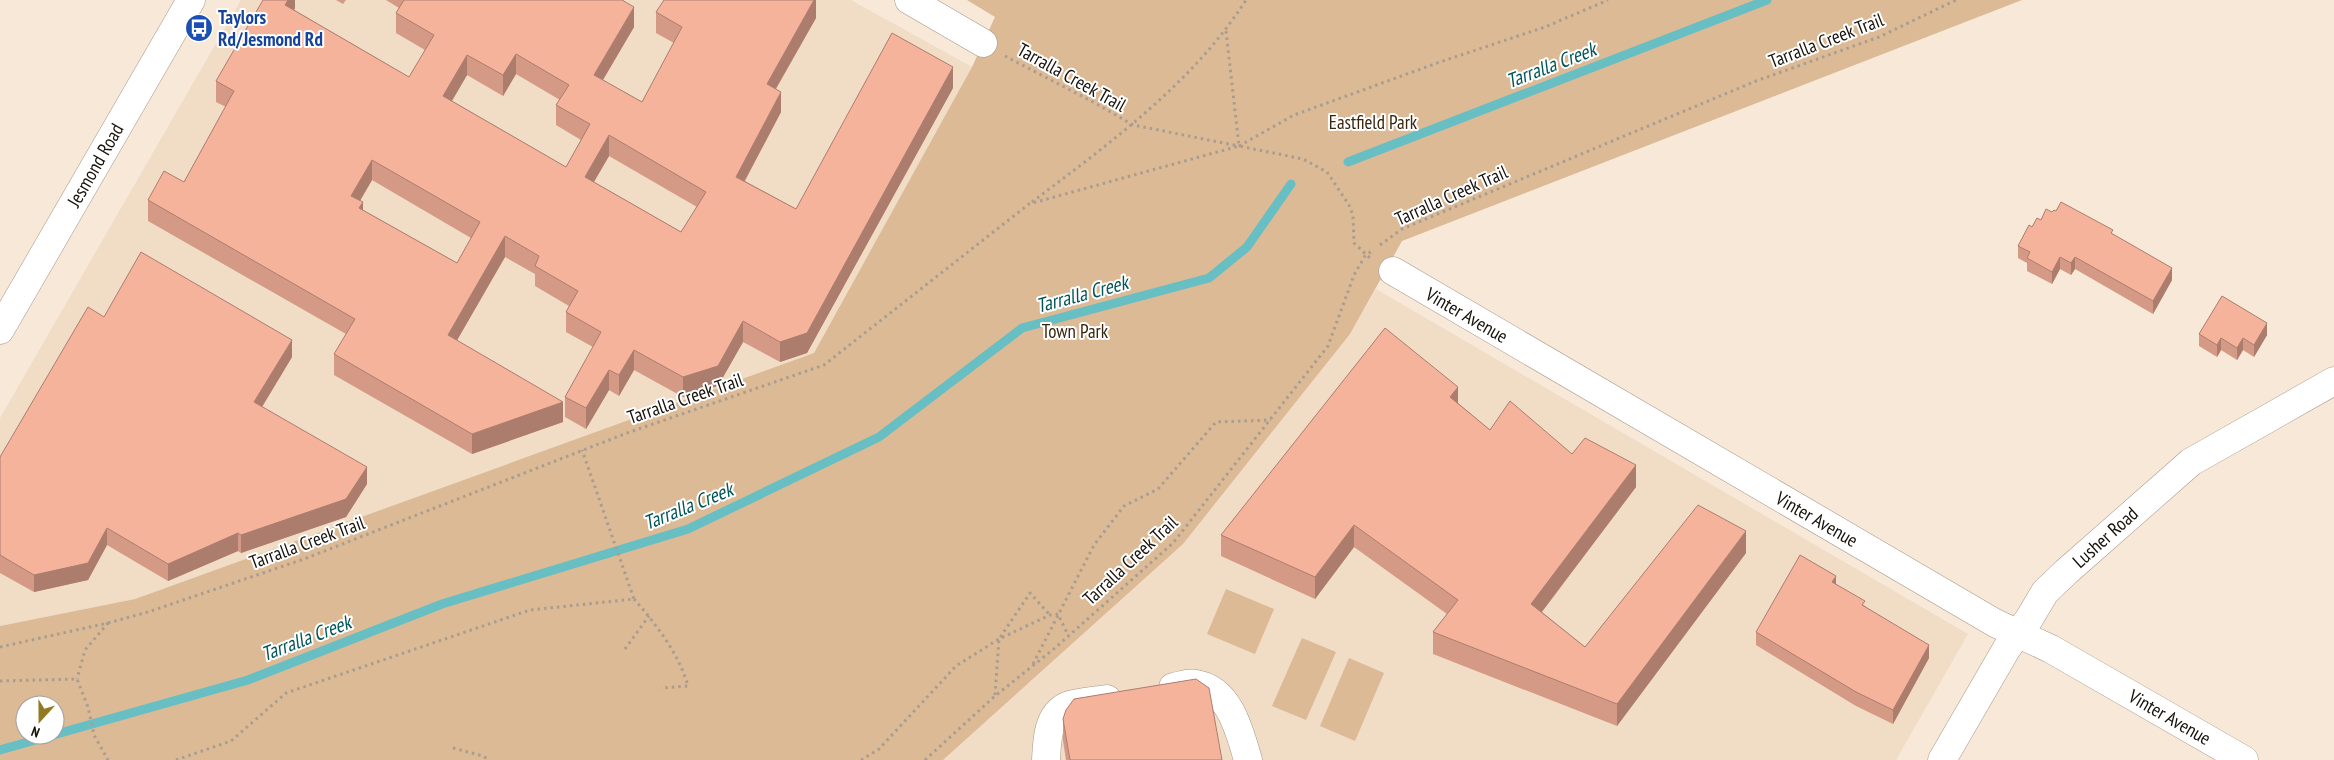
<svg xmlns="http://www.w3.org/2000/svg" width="2334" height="760" font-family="'PT Sans Narrow',sans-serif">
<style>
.built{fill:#f1dcc6}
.green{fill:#dbba95;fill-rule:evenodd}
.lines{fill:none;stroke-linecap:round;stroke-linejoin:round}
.stream{stroke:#67bfc3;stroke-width:9}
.minor-casing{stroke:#a79889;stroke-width:29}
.path{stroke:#a99d90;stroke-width:3;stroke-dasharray:2.5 4;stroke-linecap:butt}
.minor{stroke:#fff;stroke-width:28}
.wall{fill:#d49a86;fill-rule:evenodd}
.shaded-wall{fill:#ac7d6d}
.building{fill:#f6b39c;stroke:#ac7d6d;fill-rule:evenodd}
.labels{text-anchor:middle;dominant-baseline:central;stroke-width:4;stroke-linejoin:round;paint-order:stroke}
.transit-label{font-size:19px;font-weight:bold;fill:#164399;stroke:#fff;text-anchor:start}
.street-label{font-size:19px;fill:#17120c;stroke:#fff}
.park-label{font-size:19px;fill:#38250e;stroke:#fff}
.water-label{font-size:20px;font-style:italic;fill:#015558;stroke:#fff}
</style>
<rect width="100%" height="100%" fill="#f8e8d8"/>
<!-- built -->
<g class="built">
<path d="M 241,0 L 851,0 L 972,67 L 814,353 L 135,599 L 0,626 L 0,418 Z"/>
<path d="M 1376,289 L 1968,634 L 1896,760 L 943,760 L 1183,544 L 1350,334 Z"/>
</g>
<!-- green -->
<g class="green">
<path d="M 967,0 L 2022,0 L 1402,241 L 1350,334 L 1183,544 L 943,760 L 0,760 L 0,626 L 135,599 L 814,353 L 972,67 L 995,17 ZM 25,705 L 55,705 L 55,735 L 25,735 Z"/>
<path d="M 1226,589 L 1274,609 L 1255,654 L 1207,634 Z"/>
<path d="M 1302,638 L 1336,652 L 1306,720 L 1272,706 Z"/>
<path d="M 1349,658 L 1384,673 L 1355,741 L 1320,726 Z"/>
</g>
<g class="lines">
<!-- stream -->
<g class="stream">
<path d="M 1348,162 L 1767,0"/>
<path d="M 0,750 L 248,680 L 442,604 L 688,529 L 879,437 L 1022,328 L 1209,278 L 1247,247 L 1291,184"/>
</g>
<!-- minor casing -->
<g class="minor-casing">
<g id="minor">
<path d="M 909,0 L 983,43"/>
<path d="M 1393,271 L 1995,623 L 2051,649 L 2244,760"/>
<path d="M 0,330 L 191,0"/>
<path d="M 1173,687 C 1180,686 1190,682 1196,684 C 1230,689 1240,733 1248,760"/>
<path d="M 1046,760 C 1047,742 1047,715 1067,706 C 1078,702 1094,701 1107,699"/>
<path d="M 1942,760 L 2007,648 L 2029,619 L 2045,592 L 2066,572 L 2191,462 L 2334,381"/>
</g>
</g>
<!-- path -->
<g class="path">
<path d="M 1226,31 L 1239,146"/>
<path d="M 1005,56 L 1095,103 L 1133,125 L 1239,146 L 1294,115 L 1440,62 L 1545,27 L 1608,0"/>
<path d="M 1032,202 C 1110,143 1193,83 1246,0"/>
<path d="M 1380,245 L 1402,229 L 1756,81 L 1879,37 L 1956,0"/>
<path d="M 634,599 C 656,624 679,654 688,686 L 661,688"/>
<path d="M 108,623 L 151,611 L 304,559 L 627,433 L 824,365 L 1029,204 L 1239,146 L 1303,159 L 1327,172 L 1349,205 L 1353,215 L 1354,243 L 1371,259"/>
<path d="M 0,647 L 108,623 L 85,650 L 77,679"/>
<path d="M 625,649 L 649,616"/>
<path d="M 1033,664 L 1094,545 L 1124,506 L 1158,489 L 1216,422 L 1271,420"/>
<path d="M 0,681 L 77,679 L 88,707 L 94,735 L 108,760"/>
<path d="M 995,695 L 999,639 L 1030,593 L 1050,615"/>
<path d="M 453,748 L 483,756 L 489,760"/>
<path d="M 176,760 L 231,741 L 286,693 L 530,610 L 634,599 L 582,450"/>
<path d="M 861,760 L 879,749 L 956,666 L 999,639 L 1050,615 L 1058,614 L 1068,635"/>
<path d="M 925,760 L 995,696 L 1055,648 L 1173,543 L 1328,346 L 1354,275 L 1365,256 L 1373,250"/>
</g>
<!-- minor -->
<use href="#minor" class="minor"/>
</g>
<!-- wall -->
<g class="wall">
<path d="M 295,0 L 295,8 L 294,10 L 409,77 L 425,50 L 396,33 L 396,13 L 399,8 L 386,0 L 624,0 L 623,1 L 634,27 L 603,80 L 642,102 L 674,43 L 656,33 L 656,12 L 816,0 L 816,18 L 776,89 L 781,112 L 745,181 L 796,209 L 953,88 L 807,353 L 780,362 L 743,342 L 718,386 L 683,397 L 634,370 L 619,396 L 609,390 L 586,429 L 565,417 L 565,397 L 593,347 L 566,332 L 566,312 L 569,306 L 535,286 L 535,274 L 505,257 L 457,340 L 563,422 L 472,454 L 334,375 L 334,354 L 346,334 L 148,221 L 148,200 L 184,182 L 226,107 L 216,102 L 216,81 ZM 516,74 L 560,100 L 556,105 L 556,125 L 581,140 L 566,167 L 452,101 L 467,75 L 503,96 ZM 609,156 L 697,207 L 681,232 L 594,182 ZM 372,180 L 471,238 L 457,263 L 363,210 L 360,201 Z"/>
<path d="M 336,0 L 346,0 L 343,4 Z"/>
<path d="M 2052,212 L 2113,234 L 2172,280 L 2153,314 L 2075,269 L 2071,275 L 2060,269 L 2052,284 L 2027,271 L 2027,263 L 2018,258 L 2018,246 L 2032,227 L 2041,220 Z"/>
<path d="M 104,317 L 292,357 L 262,407 L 367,484 L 346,517 L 241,553 L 238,551 L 168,581 L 107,545 L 88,580 L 34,592 L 0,573 L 0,457 Z"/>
<path d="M 2199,334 L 2267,335 L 2254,357 L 2243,350 L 2237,360 L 2221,350 L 2217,357 L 2199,346 Z"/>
<path d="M 1458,403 L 1490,430 L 1572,454 L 1636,487 L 1542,612 L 1585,647 L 1746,553 L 1617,726 L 1433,654 L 1433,632 L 1447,614 L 1354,547 L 1315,599 L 1221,556 L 1221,535 Z"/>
<path d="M 1836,584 L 1865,606 L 1929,658 L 1893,724 L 1856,706 L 1756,645 L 1756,632 Z"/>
<path d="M 1063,719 L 1222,760 L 1066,760 L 1063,741 Z"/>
</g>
<!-- shaded-wall -->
<g class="shaded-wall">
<path d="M 288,0 L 295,0 L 295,8 L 285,26 L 285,5 Z"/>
<path d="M 814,0 L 816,0 L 816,18 L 767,104 L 767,84 Z"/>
<path d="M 634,7 L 634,27 L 594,95 L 594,75 Z"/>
<path d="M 516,54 L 516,74 L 503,96 L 503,75 Z"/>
<path d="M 467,55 L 467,75 L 443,116 L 443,96 Z"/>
<path d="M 953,67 L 953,88 L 807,353 L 780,362 L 780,342 Z"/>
<path d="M 781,92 L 781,112 L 736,197 L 736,177 Z"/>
<path d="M 609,135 L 609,156 L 585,197 L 585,177 Z"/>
<path d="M 372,160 L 372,180 L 351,216 L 351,196 Z"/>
<path d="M 363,202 L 363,223 L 359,208 Z"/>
<path d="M 505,236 L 505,257 L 448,356 L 448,335 Z"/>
<path d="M 2060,257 L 2060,269 L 2052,284 L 2052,272 Z"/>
<path d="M 2075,257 L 2075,269 L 2071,275 L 2071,263 Z"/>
<path d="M 2172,268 L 2172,280 L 2153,314 L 2153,301 Z"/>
<path d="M 743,321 L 743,342 L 718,386 L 683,397 L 683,377 Z"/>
<path d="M 2267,323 L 2267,335 L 2254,357 L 2254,345 Z"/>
<path d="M 2221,338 L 2221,350 L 2217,357 L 2217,345 Z"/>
<path d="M 2243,338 L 2243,350 L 2237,360 L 2237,348 Z"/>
<path d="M 292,340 L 292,357 L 254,420 L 254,402 Z"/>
<path d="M 634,350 L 634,370 L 619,396 L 619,375 Z"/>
<path d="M 609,370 L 609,390 L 586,429 L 586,408 Z"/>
<path d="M 1458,387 L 1458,409 L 1450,397 Z"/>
<path d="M 563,402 L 563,422 L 472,454 L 472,434 Z"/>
<path d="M 1636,465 L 1636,487 L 1531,626 L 1531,604 Z"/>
<path d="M 367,467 L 367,484 L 346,517 L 241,553 L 241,535 Z"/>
<path d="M 1354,525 L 1354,547 L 1315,599 L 1315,577 Z"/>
<path d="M 107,528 L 107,545 L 88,580 L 34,592 L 34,575 Z"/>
<path d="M 1746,531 L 1746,553 L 1617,726 L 1617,704 Z"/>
<path d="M 238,533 L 238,551 L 168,581 L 168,564 Z"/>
<path d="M 1836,576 L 1836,590 L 1832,582 Z"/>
<path d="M 1929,645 L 1929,658 L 1893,724 L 1893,710 Z"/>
</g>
<!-- building -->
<g class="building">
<path d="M 263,0 L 288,0 L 285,5 L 409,77 L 434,35 L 396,13 L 404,0 L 622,0 L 634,7 L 594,75 L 642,102 L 682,27 L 656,12 L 664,0 L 814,0 L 767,84 L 781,92 L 736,177 L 796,209 L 892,33 L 953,67 L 807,333 L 780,342 L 743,321 L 718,366 L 683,377 L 634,350 L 619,375 L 609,370 L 586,408 L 565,397 L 601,332 L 566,312 L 578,291 L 535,266 L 539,256 L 505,236 L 448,335 L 563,402 L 472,434 L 334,354 L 355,319 L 148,200 L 164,171 L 184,182 L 234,91 L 216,81 ZM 516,54 L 569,85 L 556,105 L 590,124 L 566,167 L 443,96 L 467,55 L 503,75 ZM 609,135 L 706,192 L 681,232 L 585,177 ZM 372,160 L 480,222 L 457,263 L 359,208 L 363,202 L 351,196 Z"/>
<path d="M 2061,202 L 2113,230 L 2111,233 L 2172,268 L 2153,301 L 2075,257 L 2071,263 L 2060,257 L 2052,272 L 2027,258 L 2030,252 L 2018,246 L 2029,225 L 2032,227 L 2037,218 L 2041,220 L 2046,209 L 2052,212 L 2054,210 L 2056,211 Z"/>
<path d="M 141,252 L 292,340 L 254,402 L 367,467 L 346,499 L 241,535 L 238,533 L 168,564 L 107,528 L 88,563 L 34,575 L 0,555 L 0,457 L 88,307 L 104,317 Z"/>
<path d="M 2222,296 L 2267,323 L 2254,345 L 2243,338 L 2237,348 L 2221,338 L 2217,345 L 2199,334 Z"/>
<path d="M 1385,328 L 1458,387 L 1450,397 L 1490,430 L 1510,401 L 1572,454 L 1585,438 L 1636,465 L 1531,604 L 1585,647 L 1698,505 L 1746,531 L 1617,704 L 1433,632 L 1458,600 L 1354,525 L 1315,577 L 1221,535 Z"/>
<path d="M 1800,555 L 1836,576 L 1832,582 L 1865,601 L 1862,605 L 1929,645 L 1893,710 L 1856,692 L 1756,632 Z"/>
<path d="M 1196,679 L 1209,688 L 1222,760 L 1070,760 L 1063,719 L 1066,710 L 1074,699 Z"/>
</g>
<!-- icons -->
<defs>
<g id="bus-disc" transform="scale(1.4375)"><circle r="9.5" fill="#1a4fb4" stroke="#fff"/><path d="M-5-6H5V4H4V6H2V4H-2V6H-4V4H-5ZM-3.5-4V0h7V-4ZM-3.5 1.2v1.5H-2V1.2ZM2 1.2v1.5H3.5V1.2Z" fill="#fff"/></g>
</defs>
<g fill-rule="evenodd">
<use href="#bus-disc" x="199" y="28"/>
</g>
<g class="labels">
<!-- transit labels -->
<g class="transit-label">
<text x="218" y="17">Taylors<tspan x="218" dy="22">Rd/Jesmond Rd</tspan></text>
</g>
<!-- street labels -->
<g class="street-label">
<text transform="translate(1826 40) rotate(-21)">Tarralla Creek Trail</text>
<text transform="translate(1072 77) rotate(29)">Tarralla Creek Trail</text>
<text transform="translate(95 165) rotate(-60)">Jesmond Road</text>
<text transform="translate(1451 195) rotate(-24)">Tarralla Creek Trail</text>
<text transform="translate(1467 315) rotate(30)">Vinter Avenue</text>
<text transform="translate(685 398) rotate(-19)">Tarralla Creek Trail</text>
<text transform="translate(1817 519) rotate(30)">Vinter Avenue</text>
<text transform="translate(2105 537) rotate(-42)">Lusher Road</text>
<text transform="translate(307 542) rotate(-20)">Tarralla Creek Trail</text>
<text transform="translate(1130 560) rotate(-43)">Tarralla Creek Trail</text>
<text transform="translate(2170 717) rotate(30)">Vinter Avenue</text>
</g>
<!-- park labels -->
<g class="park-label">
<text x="1373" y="122">Eastfield Park</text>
<text x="1075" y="331">Town Park</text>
</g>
<!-- water labels -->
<g class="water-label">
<text transform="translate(1551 65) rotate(-21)">Tarralla Creek</text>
<text transform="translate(1082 294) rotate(-15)">Tarralla Creek</text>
<text transform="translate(688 506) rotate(-22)">Tarralla Creek</text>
<text transform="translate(306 638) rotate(-21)">Tarralla Creek</text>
</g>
</g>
<!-- north arrow -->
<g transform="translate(40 720) rotate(201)"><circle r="24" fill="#ffffff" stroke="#a2a09e"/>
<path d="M0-4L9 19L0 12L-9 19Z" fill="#937a20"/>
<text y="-8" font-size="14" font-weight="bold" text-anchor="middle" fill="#17120c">N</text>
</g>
</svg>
